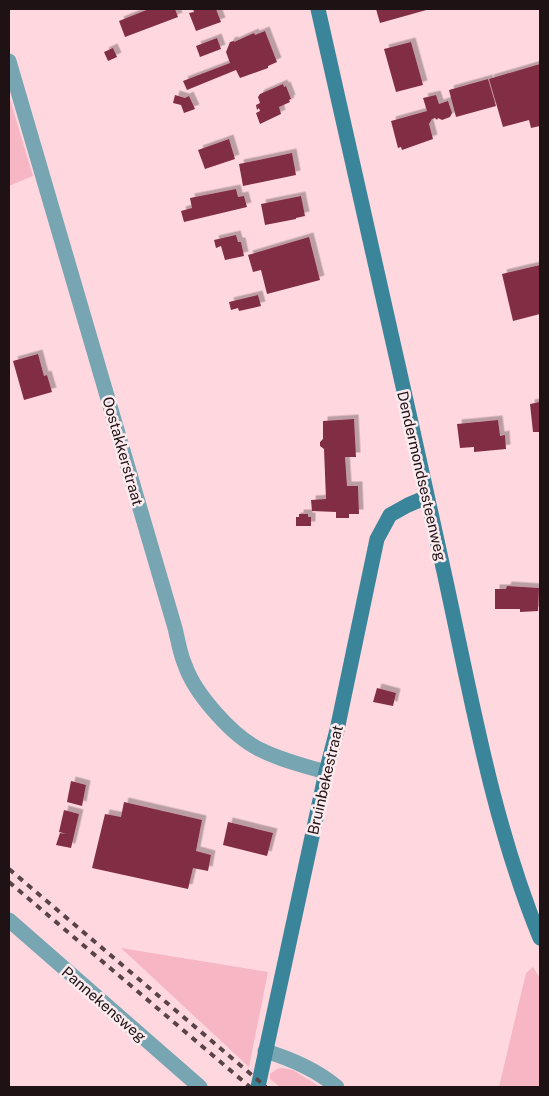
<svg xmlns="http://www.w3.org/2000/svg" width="549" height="1096" font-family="'Public Sans',sans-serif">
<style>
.green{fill:#f6b6c3}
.building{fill:#812d45;filter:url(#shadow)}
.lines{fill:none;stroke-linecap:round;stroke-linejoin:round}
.street{stroke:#77a5b2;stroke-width:15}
.secondary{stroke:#3a8599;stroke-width:15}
.rail{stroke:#584448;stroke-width:4;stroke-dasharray:6 6;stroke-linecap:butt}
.labels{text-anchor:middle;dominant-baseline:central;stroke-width:5;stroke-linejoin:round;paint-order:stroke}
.street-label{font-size:15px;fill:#1f1215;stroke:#fcecef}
</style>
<defs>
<filter id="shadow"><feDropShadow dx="4.5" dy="-4.5" stdDeviation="0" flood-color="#0004"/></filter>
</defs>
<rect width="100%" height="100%" fill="#ffd8df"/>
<!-- green -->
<g class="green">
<path d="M 9,96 L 33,176 L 9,186 Z"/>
<path d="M 121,948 L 268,972 L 249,1067 Z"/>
<path d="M 533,967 L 540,978 L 540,1087 L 499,1087 L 526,973 Z"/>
<path d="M 282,1068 L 293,1070 L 320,1087 L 280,1087 L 270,1079 L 270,1074 L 277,1069 Z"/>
</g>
<!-- building -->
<g class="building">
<path d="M 149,9 L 175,9 L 178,17 L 125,37 L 119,21 Z"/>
<path d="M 193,9 L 216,9 L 221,22 L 196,31 L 189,13 L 194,12 Z"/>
<path d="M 376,9 L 430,9 L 380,23 Z"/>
<path d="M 265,31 L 277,62 L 268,66 L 268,68 L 240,78 L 236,70 L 187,90 L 183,81 L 230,63 L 226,52 L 230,42 L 234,41 L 234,42 L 254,33 L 255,35 Z"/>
<path d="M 217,38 L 221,49 L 200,57 L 196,46 Z"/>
<path d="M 411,42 L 423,85 L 396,92 L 384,49 Z"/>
<path d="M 113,48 L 117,57 L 108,61 L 104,52 Z"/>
<path d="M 540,64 L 540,126 L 531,128 L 529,120 L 503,127 L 489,79 Z"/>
<path d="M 488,79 L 496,106 L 456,117 L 449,90 Z"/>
<path d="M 283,84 L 284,87 L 286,86 L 291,99 L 289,100 L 290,102 L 279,107 L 281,114 L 260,124 L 256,113 L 260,111 L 259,108 L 257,110 L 256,105 L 260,103 L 258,97 L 260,94 Z"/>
<path d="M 175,95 L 185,98 L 189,96 L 195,109 L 184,113 L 181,105 L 173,103 Z"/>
<path d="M 436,95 L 439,104 L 448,101 L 452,113 L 450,117 L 442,120 L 438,118 L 437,120 L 435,118 L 432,119 L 429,124 L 433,139 L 402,150 L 401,147 L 398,148 L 391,121 L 427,111 L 423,98 Z"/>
<path d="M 229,139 L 235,159 L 205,169 L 198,150 Z"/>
<path d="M 292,153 L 296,175 L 243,186 L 239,164 Z"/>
<path d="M 236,189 L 238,197 L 244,196 L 247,207 L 184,222 L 181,211 L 192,208 L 190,198 Z"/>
<path d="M 301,196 L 305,216 L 296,218 L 296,219 L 265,225 L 261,204 Z"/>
<path d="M 236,235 L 238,242 L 241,242 L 244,256 L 225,260 L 221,246 L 216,248 L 214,240 Z"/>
<path d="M 309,237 L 320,280 L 267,294 L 261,270 L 253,272 L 248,255 Z"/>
<path d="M 540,265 L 540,314 L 513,321 L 502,274 Z"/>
<path d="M 258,295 L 261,306 L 239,311 L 238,308 L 231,310 L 229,302 Z"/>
<path d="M 38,354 L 44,376 L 47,375 L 52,392 L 24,400 L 13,361 Z"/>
<path d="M 540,402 L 540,432 L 533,432 L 530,404 Z"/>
<path d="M 354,419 L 356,457 L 345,457 L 347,486 L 358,486 L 359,514 L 349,514 L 349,518 L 336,518 L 336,512 L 312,511 L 311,500 L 326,499 L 324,449 L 320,446 L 320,442 L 323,439 L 323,421 Z"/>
<path d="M 498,420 L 500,436 L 505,435 L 506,449 L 474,452 L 474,447 L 460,448 L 457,424 Z"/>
<path d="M 299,514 L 308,514 L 308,517 L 311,517 L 311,526 L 296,526 L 296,517 L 299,517 Z"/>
<path d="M 507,586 L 539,588 L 538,611 L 520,612 L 520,609 L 495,609 L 495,589 L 506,589 Z"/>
<path d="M 377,688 L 396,693 L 393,706 L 373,702 Z"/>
<path d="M 71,781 L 86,785 L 82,806 L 67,802 Z"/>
<path d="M 124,802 L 202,820 L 196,851 L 211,855 L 208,871 L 193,868 L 188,889 L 92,868 L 105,814 L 121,817 Z"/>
<path d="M 64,810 L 79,814 L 71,848 L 56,845 L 60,833 L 67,834 L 59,832 Z"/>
<path d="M 228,822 L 273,833 L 267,856 L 223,845 Z"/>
</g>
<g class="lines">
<!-- street -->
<g class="street">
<path d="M 9,61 L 175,628 C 178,640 180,654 185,665 C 195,694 233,737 261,750 C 281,760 304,766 326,772"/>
<path d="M 9,920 L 200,1087"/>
<path d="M 265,1051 C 292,1059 315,1069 337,1087"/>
</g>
<!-- secondary -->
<g class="secondary">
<path d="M 318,9 C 360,196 403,384 444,572 C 471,695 492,821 540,938"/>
<path d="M 258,1087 L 326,772 L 337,730 L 377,539 L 390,515 L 408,505 L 427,497"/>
</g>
<!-- rail -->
<g class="rail">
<path d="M 9,869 L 266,1087"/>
<path d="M 9,882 L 250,1087"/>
</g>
</g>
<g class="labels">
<!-- street labels -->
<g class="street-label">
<text transform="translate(123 451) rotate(74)">Oostakkerstraat</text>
<text transform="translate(422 476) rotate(77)">Dendermondsesteenweg</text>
<text transform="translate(325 780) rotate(-77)">Bruinbekestraat</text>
<text transform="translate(104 1004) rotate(41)">Pannekensweg</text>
</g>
</g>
<!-- border -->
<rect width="549" height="1096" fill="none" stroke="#1f1215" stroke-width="20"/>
</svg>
